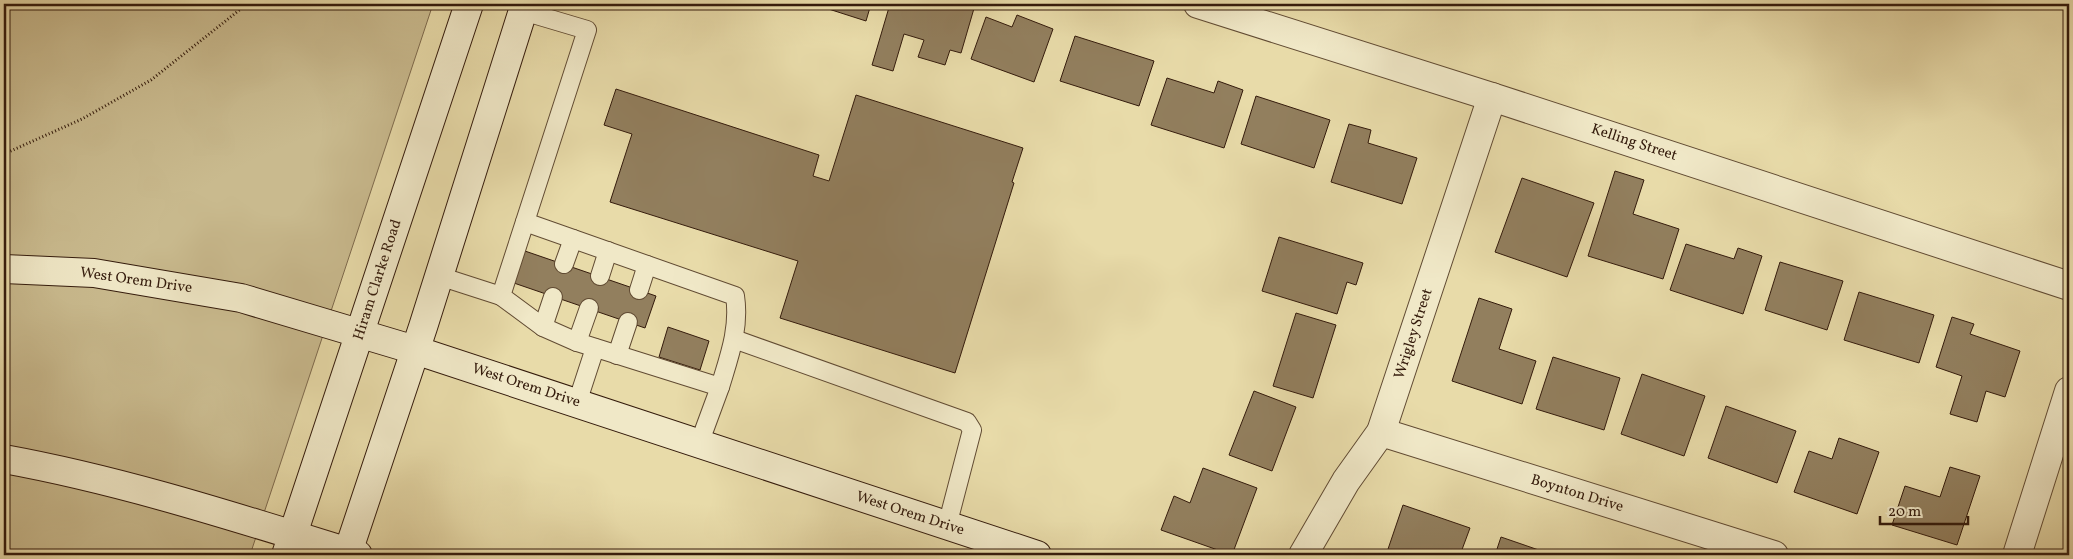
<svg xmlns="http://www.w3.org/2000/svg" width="2073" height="559" font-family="Vollkorn,serif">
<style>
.green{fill:#c9ba8e;stroke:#7e6a4d}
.building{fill:#927f5e;stroke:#341b0c}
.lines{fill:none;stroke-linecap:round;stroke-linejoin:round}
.lane-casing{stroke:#614b33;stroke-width:20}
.street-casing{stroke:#614b33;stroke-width:30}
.secondary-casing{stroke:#341b0c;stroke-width:30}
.path{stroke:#341b0c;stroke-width:3;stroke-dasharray:1 2.5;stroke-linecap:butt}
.lane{stroke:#f0e8c7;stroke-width:18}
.street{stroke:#f0e8c7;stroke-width:28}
.secondary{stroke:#f0e8c7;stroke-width:28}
.labels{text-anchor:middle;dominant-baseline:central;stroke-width:4;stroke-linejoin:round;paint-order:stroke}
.street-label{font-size:15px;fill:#341b0c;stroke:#f0e8c7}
</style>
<rect width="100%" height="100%" fill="#e8dba9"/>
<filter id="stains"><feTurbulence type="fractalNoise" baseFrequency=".004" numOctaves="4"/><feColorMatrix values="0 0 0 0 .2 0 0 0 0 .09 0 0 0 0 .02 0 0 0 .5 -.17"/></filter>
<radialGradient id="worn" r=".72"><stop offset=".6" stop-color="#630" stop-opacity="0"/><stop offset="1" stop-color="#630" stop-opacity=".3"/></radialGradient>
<!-- green -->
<path class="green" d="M 4,4 L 433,4 L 250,555 L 4,555 Z"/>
<!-- building -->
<g class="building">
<path d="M 813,4 L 871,4 L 866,21 Z"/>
<path d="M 890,4 L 975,5 L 961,53 L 950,50 L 945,65 L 918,57 L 924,40 L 904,34 L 893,71 L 872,65 Z"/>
<path d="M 1017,15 L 1053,29 L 1034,82 L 971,59 L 986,17 L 1012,27 Z"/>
<path d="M 1075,36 L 1154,61 L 1139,106 L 1060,81 Z"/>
<path d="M 1167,78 L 1214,93 L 1218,81 L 1243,90 L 1224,148 L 1151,125 Z"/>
<path d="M 616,89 L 819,155 L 813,176 L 829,181 L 856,95 L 1023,148 L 1012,182 L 1014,183 L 955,373 L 780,318 L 798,261 L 610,202 L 632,134 L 604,125 Z"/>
<path d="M 1256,96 L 1330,120 L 1314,168 L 1241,144 Z"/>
<path d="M 1349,124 L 1371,130 L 1368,143 L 1417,158 L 1402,204 L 1331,182 Z"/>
<path d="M 1615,171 L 1644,180 L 1633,214 L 1679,229 L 1663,279 L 1588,256 Z"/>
<path d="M 1522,178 L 1594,203 L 1567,277 L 1495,252 Z"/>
<path d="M 1279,237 L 1363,263 L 1356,285 L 1347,282 L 1337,314 L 1262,291 Z"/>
<path d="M 1686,244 L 1734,259 L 1738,248 L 1762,256 L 1743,314 L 1670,290 Z"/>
<path d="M 522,250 L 656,296 L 645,328 L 511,282 Z"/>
<path d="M 1780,262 L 1843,281 L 1827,330 L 1765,310 Z"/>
<path d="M 1859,292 L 1934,315 L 1919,363 L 1844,340 Z"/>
<path d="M 1479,298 L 1512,309 L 1499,349 L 1536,361 L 1522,404 L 1452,381 Z"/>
<path d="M 1296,313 L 1336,325 L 1313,398 L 1273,386 Z"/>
<path d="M 1952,317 L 1974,324 L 1970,334 L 2020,351 L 2005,397 L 1986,391 L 1977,422 L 1950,414 L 1962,376 L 1936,367 Z"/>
<path d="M 668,327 L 709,341 L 700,370 L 659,357 Z"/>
<path d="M 1553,357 L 1620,378 L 1604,430 L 1536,409 Z"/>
<path d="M 1642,374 L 1705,396 L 1684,456 L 1621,434 Z"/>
<path d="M 1254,391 L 1296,407 L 1272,471 L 1229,455 Z"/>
<path d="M 1726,406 L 1796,431 L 1777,483 L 1708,458 Z"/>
<path d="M 1839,438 L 1879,452 L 1857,514 L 1794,492 L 1809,451 L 1832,459 Z"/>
<path d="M 1950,467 L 1980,476 L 1957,545 L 1892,525 L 1905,486 L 1940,497 Z"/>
<path d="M 1203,468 L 1257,488 L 1232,555 L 1161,530 L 1174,496 L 1190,503 Z"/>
<path d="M 1403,505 L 1470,528 L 1460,555 L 1386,555 Z"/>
<path d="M 1501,537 L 1530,547 L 1553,555 L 1495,555 Z"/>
</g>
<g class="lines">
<!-- lane casing -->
<g class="lane-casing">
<g id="lane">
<path d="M 523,11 L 587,30 L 501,296 L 543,327 L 577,342 L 720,387 L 699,444"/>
<path d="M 525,222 L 735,296 C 740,328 729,357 720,387"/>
<path d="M 564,264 L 573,239"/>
<path d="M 439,276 L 501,296"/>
<path d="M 600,276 L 608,251"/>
<path d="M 639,290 L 647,265"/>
<path d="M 543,327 L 553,297"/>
<path d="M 734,339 L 967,422 L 972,430 L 947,526"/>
<path d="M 577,342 L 589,308"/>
<path d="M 617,355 L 628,322"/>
<path d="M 577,403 L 595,348"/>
</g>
</g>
<!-- street casing -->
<g class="street-casing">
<g id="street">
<path d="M 1198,4 L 1492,97 L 2069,286"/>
<path d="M 1381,432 L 1774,555"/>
<path d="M 1303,555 L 1346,481 L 1381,432 L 1492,97"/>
<path d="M 2017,555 L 2069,391"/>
</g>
</g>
<!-- secondary casing -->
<g class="secondary-casing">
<g id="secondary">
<path d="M 4,269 L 94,273 L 241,298 L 415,350 L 1037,555"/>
<path d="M 4,459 C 125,481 241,519 358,555"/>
<path d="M 286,555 L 469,4"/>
<path d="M 347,555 L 423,327 L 525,4"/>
</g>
</g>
<!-- path -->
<path class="path" d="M 4,154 L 82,119 L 151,80 L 247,4"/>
<!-- lane -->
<use href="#lane" class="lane"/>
<!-- street -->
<use href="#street" class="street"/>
<!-- secondary -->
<use href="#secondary" class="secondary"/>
</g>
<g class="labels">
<!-- street labels -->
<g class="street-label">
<text transform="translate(1634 143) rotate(18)">Kelling Street</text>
<text transform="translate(378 280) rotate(-72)">Hiram Clarke Road</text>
<text transform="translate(136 281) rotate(8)">West Orem Drive</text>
<text transform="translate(1414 334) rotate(-72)">Wrigley Street</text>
<text transform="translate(526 386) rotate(18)">West Orem Drive</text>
<text transform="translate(1577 494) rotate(17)">Boynton Drive</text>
<text transform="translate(910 514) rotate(18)">West Orem Drive</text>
</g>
</g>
<!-- margin -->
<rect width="2073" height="559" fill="none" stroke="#e8dba9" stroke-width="20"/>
<rect x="5" y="5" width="2063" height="549" fill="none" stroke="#341b0c" stroke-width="2.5"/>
<rect x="10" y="10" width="2053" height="539" fill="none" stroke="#341b0c"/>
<!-- scale -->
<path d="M1880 516v8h88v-8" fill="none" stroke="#341b0c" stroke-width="2.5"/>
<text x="1888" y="516" font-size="15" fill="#341b0c" stroke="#f0e8c7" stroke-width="4" paint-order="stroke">20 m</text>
<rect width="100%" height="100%" filter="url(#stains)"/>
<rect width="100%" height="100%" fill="url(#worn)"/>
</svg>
